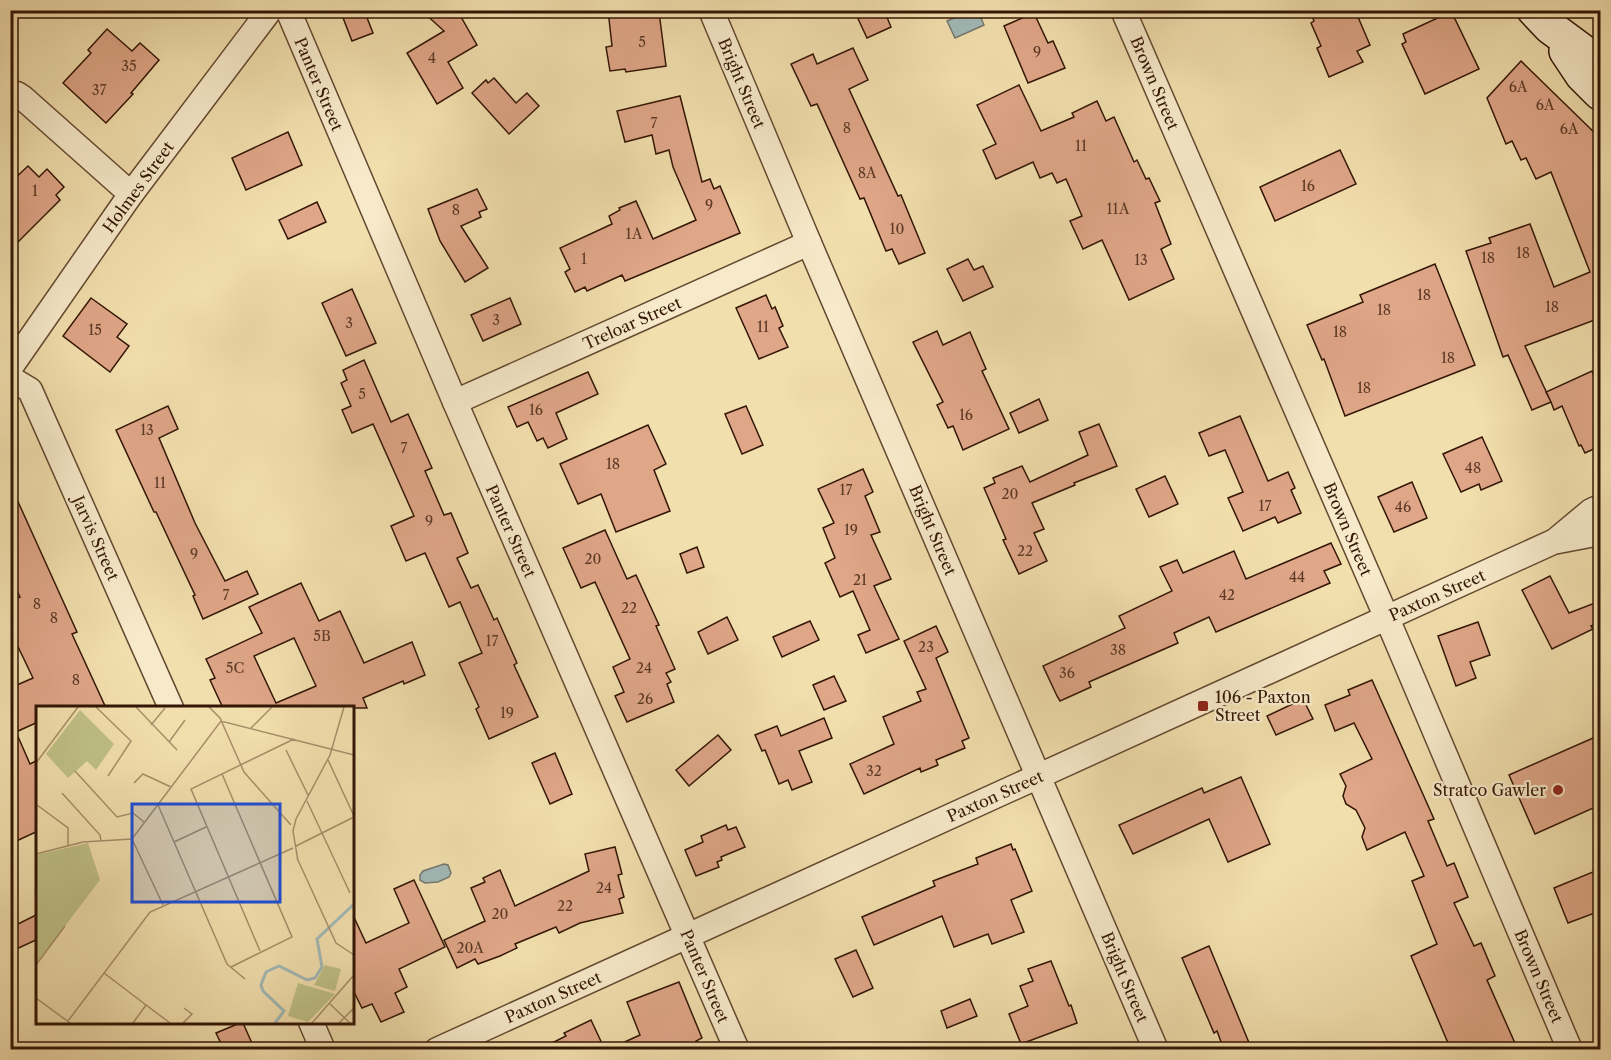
<svg xmlns="http://www.w3.org/2000/svg" width="1611" height="1060" font-family="'Libre Caslon Text',serif">
<style>
.water{fill:#a1b9b7;stroke:#757870;stroke-width:1.5}
.building{fill:#dfa688;stroke:#331605;stroke-width:1.5;fill-rule:evenodd}
.lines{fill:none;stroke-linecap:round;stroke-linejoin:round}
.street-casing{stroke:#63482f;stroke-width:27}
.secondary-casing{stroke:#331605;stroke-width:36}
.street{stroke:#f7eaca;stroke-width:24}
.secondary{stroke:#f7eaca;stroke-width:33}
.poi-dot{fill:#8f2418;stroke:#f7eaca;stroke-width:2}
.labels{text-anchor:middle;dominant-baseline:central;stroke-width:4.5;stroke-linejoin:round;paint-order:stroke}
.number-label{font-size:14px;fill:#5e3a26}
.street-label{font-size:16px;fill:#331605;stroke:#f7eaca}
.poi-label{font-size:16px;fill:#331605;stroke:#f7eaca;text-anchor:start}
.inset-river{fill:none;stroke:#a1b9b7;stroke-width:3}
.inset-road{fill:none;stroke:#a68f6a;stroke-width:1.5}
.view{fill:#1d4ed8;fill-opacity:0.15;stroke:#1d4ed8;stroke-width:3}
.inset-edge{fill:none;stroke:#331605;stroke-width:3}
</style>
<rect width="100%" height="100%" fill="#f2dfae"/>
<filter id="stains"><feTurbulence type="fractalNoise" baseFrequency=".00333" numOctaves="4"/><feColorMatrix values="0 0 0 0 .2 0 0 0 0 .09 0 0 0 0 .02 0 0 0 .5 -.17"/></filter>
<radialGradient id="worn" r=".72"><stop offset=".6" stop-color="#630" stop-opacity="0"/><stop offset="1" stop-color="#630" stop-opacity=".3"/></radialGradient>
<!-- water -->
<g class="water">
<path d="M 972,10 L 978,11 L 984,25 L 955,38 L 947,21 Z"/>
<path d="M 444,864 L 448,865 L 451,873 L 449,877 L 438,882 L 425,883 L 420,880 L 420,875 L 423,871 Z"/>
</g>
<!-- building -->
<g class="building">
<path d="M 340,10 L 364,10 L 373,33 L 352,41 Z"/>
<path d="M 421,10 L 457,10 L 477,45 L 448,62 L 463,88 L 437,104 L 407,53 L 444,31 Z"/>
<path d="M 608,10 L 640,10 L 640,14 L 659,12 L 666,66 L 626,72 L 625,69 L 610,71 L 606,47 L 612,46 Z"/>
<path d="M 854,10 L 884,10 L 891,27 L 867,38 Z"/>
<path d="M 1310,10 L 1355,10 L 1370,45 L 1357,51 L 1363,62 L 1329,77 L 1317,48 L 1321,46 L 1311,23 L 1314,21 Z"/>
<path d="M 1034,13 L 1048,43 L 1053,41 L 1065,68 L 1028,83 L 1004,26 Z"/>
<path d="M 1444,15 L 1454,17 L 1479,69 L 1425,94 L 1402,44 L 1406,42 L 1403,34 Z"/>
<path d="M 107,29 L 132,51 L 140,43 L 159,60 L 131,93 L 133,94 L 106,123 L 63,83 L 91,53 L 88,50 Z"/>
<path d="M 853,48 L 868,80 L 849,89 L 898,196 L 901,195 L 925,253 L 899,264 L 892,249 L 886,251 L 864,198 L 860,199 L 817,104 L 811,106 L 791,64 L 813,54 L 817,64 Z"/>
<path d="M 1521,61 L 1600,138 L 1600,318 L 1525,346 L 1551,402 L 1546,392 L 1592,371 L 1600,391 L 1600,446 L 1585,453 L 1581,445 L 1579,446 L 1562,406 L 1554,410 L 1551,402 L 1532,410 L 1508,355 L 1503,357 L 1466,251 L 1491,243 L 1489,238 L 1530,224 L 1554,287 L 1590,272 L 1551,172 L 1536,179 L 1526,158 L 1521,160 L 1512,141 L 1506,144 L 1487,98 Z"/>
<path d="M 494,78 L 516,103 L 527,93 L 539,106 L 509,134 L 472,93 L 486,80 L 488,83 Z"/>
<path d="M 1019,85 L 1041,131 L 1074,117 L 1072,113 L 1097,101 L 1106,121 L 1114,117 L 1134,162 L 1137,160 L 1146,179 L 1149,178 L 1160,201 L 1155,203 L 1171,244 L 1161,249 L 1174,279 L 1129,300 L 1102,240 L 1083,249 L 1070,221 L 1082,216 L 1066,179 L 1057,183 L 1052,173 L 1040,178 L 1033,162 L 996,179 L 983,150 L 996,144 L 977,105 Z"/>
<path d="M 680,96 L 702,182 L 710,179 L 714,189 L 720,186 L 740,233 L 625,281 L 622,275 L 587,291 L 585,287 L 575,292 L 565,272 L 570,269 L 560,248 L 612,224 L 609,216 L 620,210 L 619,208 L 636,201 L 653,239 L 696,220 L 673,167 L 669,150 L 656,154 L 652,135 L 625,142 L 617,111 Z"/>
<path d="M 288,132 L 302,165 L 246,190 L 232,158 Z"/>
<path d="M 1340,150 L 1356,184 L 1275,221 L 1260,187 Z"/>
<path d="M 28,166 L 39,177 L 47,169 L 64,187 L 56,195 L 60,200 L 10,250 L 10,183 Z"/>
<path d="M 477,189 L 487,209 L 479,212 L 481,217 L 461,226 L 488,268 L 465,282 L 440,241 L 428,209 Z"/>
<path d="M 317,202 L 326,222 L 288,239 L 279,220 Z"/>
<path d="M 968,259 L 974,270 L 983,266 L 993,287 L 963,301 L 947,269 Z"/>
<path d="M 1435,264 L 1475,365 L 1345,416 L 1324,359 L 1322,360 L 1307,325 L 1363,302 L 1360,295 Z"/>
<path d="M 352,289 L 376,343 L 346,356 L 322,303 Z"/>
<path d="M 766,295 L 772,309 L 775,307 L 783,326 L 779,328 L 788,347 L 759,359 L 736,308 Z"/>
<path d="M 91,298 L 127,324 L 117,337 L 129,346 L 110,372 L 63,336 Z"/>
<path d="M 510,298 L 521,324 L 483,341 L 471,315 Z"/>
<path d="M 937,331 L 943,345 L 970,332 L 986,369 L 982,371 L 1009,429 L 963,450 L 953,426 L 948,428 L 937,405 L 943,402 L 913,342 Z"/>
<path d="M 364,360 L 391,422 L 408,414 L 432,468 L 425,471 L 444,515 L 451,513 L 468,553 L 457,558 L 471,588 L 478,585 L 494,620 L 497,618 L 517,663 L 514,665 L 538,717 L 489,739 L 476,709 L 479,707 L 459,663 L 482,653 L 460,602 L 449,607 L 425,553 L 406,561 L 391,526 L 414,516 L 373,424 L 352,433 L 342,410 L 351,406 L 341,383 L 347,380 L 343,370 Z"/>
<path d="M 588,372 L 598,394 L 556,413 L 567,439 L 548,448 L 543,438 L 537,441 L 528,422 L 517,427 L 508,407 Z"/>
<path d="M 1039,399 L 1048,420 L 1019,433 L 1010,413 Z"/>
<path d="M 168,406 L 178,429 L 159,438 L 195,523 L 225,581 L 247,571 L 258,594 L 203,619 L 193,596 L 195,595 L 156,512 L 154,512 L 116,430 Z"/>
<path d="M 746,406 L 763,445 L 742,454 L 725,414 Z"/>
<path d="M 1240,416 L 1268,481 L 1288,472 L 1295,488 L 1291,490 L 1301,513 L 1278,523 L 1275,517 L 1243,531 L 1228,498 L 1243,492 L 1225,450 L 1209,456 L 1199,433 Z"/>
<path d="M 1099,424 L 1117,466 L 1074,483 L 1075,485 L 1032,503 L 1044,529 L 1034,533 L 1047,561 L 1019,574 L 1003,540 L 1006,539 L 984,488 L 995,483 L 993,478 L 1022,466 L 1030,482 L 1088,455 L 1079,432 Z"/>
<path d="M 648,425 L 666,464 L 654,470 L 670,511 L 616,532 L 601,494 L 578,504 L 560,464 Z"/>
<path d="M 1482,437 L 1502,481 L 1481,490 L 1479,484 L 1461,492 L 1443,454 Z"/>
<path d="M 863,469 L 873,492 L 865,496 L 880,532 L 871,535 L 891,579 L 874,586 L 899,639 L 866,653 L 858,635 L 870,630 L 853,591 L 840,597 L 825,563 L 835,558 L 823,528 L 834,523 L 818,489 Z"/>
<path d="M 1165,476 L 1178,504 L 1149,517 L 1136,489 Z"/>
<path d="M 1412,482 L 1427,518 L 1394,532 L 1378,497 Z"/>
<path d="M 10,484 L 77,632 L 72,634 L 106,708 L 38,708 L 38,722 L 16,732 L 30,764 L 38,760 L 38,831 L 10,844 L 10,688 L 33,678 L 10,630 L 10,601 L 20,597 L 10,576 Z"/>
<path d="M 605,530 L 627,579 L 636,575 L 659,625 L 656,626 L 675,669 L 666,673 L 671,682 L 667,684 L 674,702 L 627,722 L 615,696 L 624,692 L 613,667 L 630,659 L 595,582 L 581,588 L 563,548 Z"/>
<path d="M 1331,543 L 1341,564 L 1324,571 L 1330,583 L 1216,632 L 1209,617 L 1174,633 L 1178,643 L 1089,682 L 1091,687 L 1060,701 L 1057,696 L 1043,666 L 1125,628 L 1119,616 L 1172,591 L 1160,567 L 1177,560 L 1183,573 L 1234,551 L 1246,579 Z"/>
<path d="M 697,547 L 704,567 L 687,573 L 680,554 Z"/>
<path d="M 1550,576 L 1569,613 L 1600,601 L 1600,623 L 1591,626 L 1593,629 L 1552,649 L 1522,590 Z"/>
<path d="M 301,583 L 319,621 L 340,611 L 364,663 L 412,642 L 425,675 L 404,684 L 403,681 L 363,698 L 367,708 L 223,708 L 210,680 L 215,678 L 206,659 L 262,633 L 249,607 ZM 294,638 L 316,686 L 276,703 L 254,656 Z"/>
<path d="M 727,617 L 738,640 L 708,654 L 698,632 Z"/>
<path d="M 810,621 L 819,640 L 782,657 L 773,637 Z"/>
<path d="M 1478,622 L 1490,655 L 1470,662 L 1476,678 L 1456,686 L 1438,636 Z"/>
<path d="M 936,626 L 948,652 L 936,658 L 969,738 L 962,741 L 965,748 L 936,760 L 938,765 L 921,772 L 920,768 L 864,794 L 850,764 L 894,744 L 883,717 L 921,701 L 917,692 L 926,689 L 904,641 Z"/>
<path d="M 834,676 L 846,701 L 824,710 L 813,685 Z"/>
<path d="M 1372,680 L 1434,819 L 1428,821 L 1447,866 L 1454,863 L 1468,897 L 1454,903 L 1474,946 L 1481,943 L 1495,976 L 1487,980 L 1518,1050 L 1451,1050 L 1411,956 L 1437,944 L 1412,881 L 1424,876 L 1405,832 L 1367,850 L 1362,837 L 1365,828 L 1356,810 L 1346,804 L 1343,796 L 1346,786 L 1340,774 L 1372,759 L 1354,723 L 1335,731 L 1325,705 L 1350,695 L 1348,690 Z"/>
<path d="M 1303,699 L 1313,719 L 1276,735 L 1267,716 Z"/>
<path d="M 824,718 L 832,738 L 799,751 L 812,782 L 792,790 L 788,780 L 779,784 L 765,750 L 762,751 L 755,735 L 777,726 L 781,736 Z"/>
<path d="M 718,735 L 731,750 L 689,786 L 676,770 Z"/>
<path d="M 1600,735 L 1600,805 L 1535,834 L 1509,775 Z"/>
<path d="M 555,753 L 572,794 L 550,804 L 532,763 Z"/>
<path d="M 1241,777 L 1270,844 L 1228,862 L 1209,819 L 1133,854 L 1119,825 L 1202,788 L 1204,793 Z"/>
<path d="M 726,825 L 728,830 L 736,827 L 745,847 L 721,857 L 722,860 L 717,862 L 719,867 L 696,876 L 685,850 L 703,842 L 701,836 Z"/>
<path d="M 1011,844 L 1013,850 L 1015,849 L 1032,891 L 1011,900 L 1024,932 L 992,944 L 988,934 L 954,947 L 942,916 L 874,945 L 862,917 L 935,886 L 933,881 L 978,864 L 976,858 Z"/>
<path d="M 615,847 L 622,874 L 618,875 L 624,897 L 619,899 L 623,913 L 580,923 L 559,933 L 556,927 L 515,944 L 517,948 L 500,956 L 478,964 L 475,959 L 457,968 L 444,940 L 485,921 L 471,888 L 485,882 L 483,878 L 500,870 L 515,906 L 589,871 L 585,854 Z"/>
<path d="M 1600,869 L 1600,911 L 1568,923 L 1554,888 Z"/>
<path d="M 414,880 L 445,947 L 399,969 L 407,987 L 395,993 L 404,1012 L 381,1022 L 372,1004 L 362,1008 L 352,988 L 352,913 L 366,943 L 409,923 L 394,889 Z"/>
<path d="M 38,914 L 38,939 L 10,952 L 10,928 Z"/>
<path d="M 1209,946 L 1252,1050 L 1224,1050 L 1217,1031 L 1214,1033 L 1182,958 Z"/>
<path d="M 856,950 L 873,988 L 853,997 L 835,959 Z"/>
<path d="M 1051,961 L 1069,1006 L 1071,1005 L 1077,1023 L 1021,1044 L 1009,1014 L 1028,1006 L 1020,986 L 1033,981 L 1028,969 Z"/>
<path d="M 679,982 L 702,1038 L 696,1041 L 700,1050 L 607,1050 L 640,1035 L 627,1002 Z"/>
<path d="M 970,999 L 977,1016 L 947,1028 L 941,1011 Z"/>
<path d="M 591,1020 L 605,1050 L 538,1050 L 566,1036 L 564,1033 Z"/>
<path d="M 240,1023 L 243,1023 L 255,1050 L 224,1050 L 216,1033 Z"/>
</g>
<g class="lines">
<!-- street casing -->
<g class="street-casing">
<g id="street">
<path d="M 288,10 L 455,402 L 737,1050"/>
<path d="M 711,10 L 809,243 L 1156,1050"/>
<path d="M 1123,10 L 1395,637 L 1570,1050"/>
<path d="M 10,94 L 17,94 L 23,98 L 131,194"/>
<path d="M 10,368 L 131,194 L 270,10"/>
<path d="M 10,378 L 30,390 L 171,708"/>
<path d="M 455,402 L 809,243"/>
<path d="M 1555,541 L 1591,511 L 1600,507"/>
<path d="M 311,1022 L 323,1050"/>
<path d="M 437,1050 L 1553,542 L 1600,533"/>
</g>
</g>
<!-- secondary casing -->
<g class="secondary-casing">
<g id="secondary">
<path d="M 1534,10 L 1550,27 L 1600,64"/>
<path d="M 1566,51 L 1582,75 L 1600,93"/>
</g>
</g>
<!-- street -->
<use href="#street" class="street"/>
<!-- secondary -->
<use href="#secondary" class="secondary"/>
</g>
<!-- markers -->
<g class="poi-dot">
<rect x="1197" y="700" width="12" height="12" rx="3"/>
<circle cx="1558" cy="790" r="6"/>
</g>
<g class="labels">
<!-- number labels -->
<g class="number-label">
<text x="642" y="42">5</text>
<text x="1037" y="52">9</text>
<text x="432" y="58">4</text>
<text x="129" y="66">35</text>
<text x="1518" y="87">6A</text>
<text x="99" y="90">37</text>
<text x="1545" y="105">6A</text>
<text x="654" y="123">7</text>
<text x="847" y="128">8</text>
<text x="1569" y="129">6A</text>
<text x="1081" y="146">11</text>
<text x="867" y="173">8A</text>
<text x="1308" y="186">16</text>
<text x="35" y="191">1</text>
<text x="709" y="205">9</text>
<text x="1118" y="209">11A</text>
<text x="456" y="210">8</text>
<text x="897" y="229">10</text>
<text x="634" y="234">1A</text>
<text x="1523" y="253">18</text>
<text x="1488" y="258">18</text>
<text x="584" y="259">1</text>
<text x="1141" y="260">13</text>
<text x="1424" y="295">18</text>
<text x="1552" y="307">18</text>
<text x="1384" y="310">18</text>
<text x="496" y="320">3</text>
<text x="349" y="323">3</text>
<text x="763" y="327">11</text>
<text x="95" y="330">15</text>
<text x="1340" y="332">18</text>
<text x="1448" y="358">18</text>
<text x="1364" y="388">18</text>
<text x="362" y="394">5</text>
<text x="536" y="410">16</text>
<text x="966" y="415">16</text>
<text x="147" y="430">13</text>
<text x="404" y="448">7</text>
<text x="613" y="464">18</text>
<text x="1473" y="468">48</text>
<text x="160" y="483">11</text>
<text x="846" y="490">17</text>
<text x="1010" y="494">20</text>
<text x="1265" y="506">17</text>
<text x="1403" y="507">46</text>
<text x="429" y="521">9</text>
<text x="851" y="530">19</text>
<text x="1025" y="551">22</text>
<text x="194" y="554">9</text>
<text x="593" y="559">20</text>
<text x="1297" y="577">44</text>
<text x="860" y="580">21</text>
<text x="226" y="595">7</text>
<text x="1227" y="595">42</text>
<text x="37" y="604">8</text>
<text x="629" y="608">22</text>
<text x="54" y="618">8</text>
<text x="322" y="636">5B</text>
<text x="492" y="641">17</text>
<text x="926" y="647">23</text>
<text x="1118" y="650">38</text>
<text x="235" y="668">5C</text>
<text x="644" y="668">24</text>
<text x="1067" y="673">36</text>
<text x="76" y="680">8</text>
<text x="645" y="699">26</text>
<text x="507" y="713">19</text>
<text x="874" y="771">32</text>
<text x="604" y="888">24</text>
<text x="565" y="906">22</text>
<text x="500" y="914">20</text>
<text x="470" y="948">20A</text>
</g>
<!-- street labels -->
<g class="street-label">
<text transform="translate(742 83) rotate(67)">Bright Street</text>
<text transform="translate(1155 83) rotate(67)">Brown Street</text>
<text transform="translate(319 84) rotate(67)">Panter Street</text>
<text transform="translate(138 187) rotate(-54)">Holmes Street</text>
<text transform="translate(632 323) rotate(-24)">Treloar Street</text>
<text transform="translate(1348 529) rotate(67)">Brown Street</text>
<text transform="translate(933 530) rotate(67)">Bright Street</text>
<text transform="translate(511 531) rotate(66)">Panter Street</text>
<text transform="translate(96 538) rotate(66)">Jarvis Street</text>
<text transform="translate(1437 595) rotate(-24)">Paxton Street</text>
<text transform="translate(995 796) rotate(-24)">Paxton Street</text>
<text transform="translate(705 976) rotate(67)">Panter Street</text>
<text transform="translate(1539 976) rotate(67)">Brown Street</text>
<text transform="translate(1125 977) rotate(67)">Bright Street</text>
<text transform="translate(553 997) rotate(-24)">Paxton Street</text>
</g>
<!-- poi labels -->
<g class="poi-label">
<text x="1215" y="697">106 - Paxton<tspan x="1215" dy="18">Street</tspan></text>
<text x="1546" y="790" text-anchor="end">Stratco Gawler</text>
</g>
</g>
<!-- overview -->
<g transform="translate(36 706)">
<rect width="318" height="318" fill="#f2dfae"/>
<path d="M 44,4 L 78,38 L 60,64 L 51,55 L 32,72 L 10,48 ZM 52,137 L 64,174 L 0,258 L 0,149 ZM 289,259 L 305,263 L 299,285 L 278,279 ZM 262,277 L 299,288 L 272,316 L 252,310 Z" fill="#bfc187"/>
<path class="inset-river" d="M 239,317 L 248,305 L 227,285 L 225,279 L 230,266 L 243,260 L 271,274 L 279,272 L 286,261 L 281,233 L 318,198"/>
<path class="inset-road" d="M 60,1 L 95,35 L 72,70M 100,1 L 141,44M 173,1 L 184,12 L 208,66 L 255,119M 115,19 L 129,2M 215,22 L 236,1M 133,36 L 149,14M 250,44 L 272,89M 292,54 L 318,110M 0,57 L 42,1M 39,65 L 81,111 L 97,107 L 108,116M 186,68 L 256,231 L 195,261M 98,77 L 107,68 L 135,81M 26,87 L 64,129 L 65,135M 271,95 L 314,187M 1,99 L 32,122 L 32,139M 122,99 L 191,258 L 209,273M 96,133 L 185,15 L 318,49M 96,133 L 127,199M 138,136 L 170,121M 260,140 L 318,111M 0,148 L 47,136 L 96,133M 261,152 L 300,237 L 318,249M 262,155 L 257,125 L 260,113 L 294,49 L 308,1M 224,245 L 155,83 L 258,33M 0,259 L 29,220M 68,267 L 110,299M 0,292 L 34,317M 294,298 L 314,317M 32,315 L 114,206 L 257,142M 97,317 L 110,299 L 134,317M 147,317 L 156,308 L 148,302M 276,317 L 318,269M 303,317 L 318,302"/>
<path class="view" d="M 96,98 L 244,98 L 244,196 L 96,196 Z"/>
<rect width="318" height="318" class="inset-edge"/>
</g>
<!-- margin -->
<rect width="1611" height="1060" fill="none" stroke="#f2dfae" stroke-width="36"/>
<rect x="12" y="12" width="1587" height="1036" fill="none" stroke="#331605" stroke-width="3"/>
<rect x="18" y="18" width="1575" height="1024" fill="none" stroke="#331605" stroke-width="1.5"/>
<rect width="100%" height="100%" filter="url(#stains)"/>
<rect width="100%" height="100%" fill="url(#worn)"/>
</svg>
